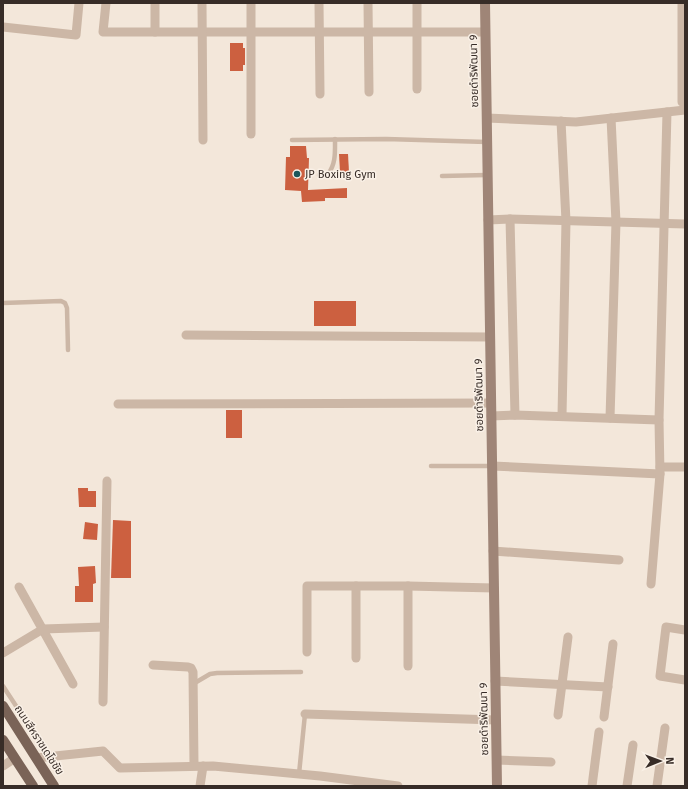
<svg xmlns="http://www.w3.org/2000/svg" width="688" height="789" font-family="'Fira Sans','Noto Sans Thai',sans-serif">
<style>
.building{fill:#cc6040}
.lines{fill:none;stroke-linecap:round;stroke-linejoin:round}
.lane{stroke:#ccb7a6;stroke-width:4.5}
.street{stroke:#ccb7a6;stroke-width:9}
.secondary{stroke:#9f8577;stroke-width:10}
.primary{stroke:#7a6357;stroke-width:10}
.poi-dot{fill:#1b575b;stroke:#faf1e7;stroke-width:1.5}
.labels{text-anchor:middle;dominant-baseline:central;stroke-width:3;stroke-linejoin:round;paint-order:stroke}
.street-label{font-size:11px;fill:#372c27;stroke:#faf1e7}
.poi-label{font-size:11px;fill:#372c27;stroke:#faf1e7;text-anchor:start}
</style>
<rect width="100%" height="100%" fill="#f3e7da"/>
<!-- building -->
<g class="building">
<path d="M 230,43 L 243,43 L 243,48 L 245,48 L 245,65 L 243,65 L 243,71 L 230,71 Z"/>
<path d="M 290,146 L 306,146 L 307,158 L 309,158 L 308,190 L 347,188 L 347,198 L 325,198 L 325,201 L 302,202 L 301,191 L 285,190 L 286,157 L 290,157 Z"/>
<path d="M 339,154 L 348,154 L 349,172 L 340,172 Z"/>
<rect x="314" y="301" width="42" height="25"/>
<rect x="226" y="410" width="16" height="28"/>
<path d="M 78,488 L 88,488 L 88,491 L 96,491 L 96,507 L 79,507 Z"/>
<path d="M 113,520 L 131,521 L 131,578 L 111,578 Z"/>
<path d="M 85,522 L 98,524 L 97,540 L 83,539 Z"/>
<path d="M 95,566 L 96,583 L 93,584 L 93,602 L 75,602 L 75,586 L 79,586 L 78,567 Z"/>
</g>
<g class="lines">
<!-- lane -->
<g class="lane">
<path d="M 292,140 L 386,139 L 487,142"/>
<path d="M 319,175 L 328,174 C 336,164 335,152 335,139"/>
<path d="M 442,176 L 487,175"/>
<path d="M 3,303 L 61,301 L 65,303 L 67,308 L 68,350"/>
<path d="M 431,466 L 492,466"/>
<path d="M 193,684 L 210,674 L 217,673 L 301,672"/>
<path d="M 3,686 L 37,738"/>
<path d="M 299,774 L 305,714"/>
</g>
<!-- street -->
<g class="street">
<path d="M 106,3 L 103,32 L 485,32"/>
<path d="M 155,3 L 155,32"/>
<path d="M 202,3 L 203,140"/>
<path d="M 251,3 L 251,134"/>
<path d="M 319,3 L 320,94"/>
<path d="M 368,3 L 369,92"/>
<path d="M 417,3 L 417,89"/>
<path d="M 682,3 L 682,102 L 685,102"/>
<path d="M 3,27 L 76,35 L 79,3"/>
<path d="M 487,118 L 576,122 L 685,110"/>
<path d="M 561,121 L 566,221 L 562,416"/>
<path d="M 510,219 L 515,415"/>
<path d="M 488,220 L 510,219 L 685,224"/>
<path d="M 186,335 L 490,337"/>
<path d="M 118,404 L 491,403"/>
<path d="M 491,416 L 515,415 L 659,420"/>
<path d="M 610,418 L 616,222 L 611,118"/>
<path d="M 492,466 L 660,474"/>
<path d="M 660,467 L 685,467"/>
<path d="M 493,551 L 619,560"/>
<path d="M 651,584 L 660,474 L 659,420 L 667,112"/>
<path d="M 356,586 L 356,658"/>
<path d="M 408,586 L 408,666"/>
<path d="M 19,587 L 73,684"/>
<path d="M 685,630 L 666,627 L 660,676 L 685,680"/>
<path d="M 307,652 L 307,586 L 408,586 L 494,588"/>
<path d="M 3,653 L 43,629 L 104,627"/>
<path d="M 153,665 L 188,667 L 191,668 L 193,672 L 194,765"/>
<path d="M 495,681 L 608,687"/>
<path d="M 103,702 L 107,481"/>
<path d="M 305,714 L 496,720"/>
<path d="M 558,715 L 568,637"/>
<path d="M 604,717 L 613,644"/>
<path d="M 36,758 L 103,751 L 120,768 L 213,766 L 320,776 L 398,786"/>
<path d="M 497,760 L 551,762"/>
<path d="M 3,766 L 15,758"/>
<path d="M 200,786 L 203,766"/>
<path d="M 592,786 L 599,732"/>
<path d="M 627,786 L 633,745"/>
<path d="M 657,786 L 665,728"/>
</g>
<!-- secondary -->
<path class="secondary" d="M 485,3 L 497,786"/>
<!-- primary -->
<g class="primary">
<path d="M 3,706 L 54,786"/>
<path d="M 3,740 L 33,786"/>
</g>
</g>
<!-- markers -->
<circle class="poi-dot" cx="297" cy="174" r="4"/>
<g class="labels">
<!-- street labels -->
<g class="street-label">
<text transform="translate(474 71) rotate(-91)">ซอยดำริพัฒนา 9</text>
<text transform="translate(479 395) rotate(-91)">ซอยดำริพัฒนา 9</text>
<text transform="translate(484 719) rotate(-91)">ซอยดำริพัฒนา 9</text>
<text transform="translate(39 740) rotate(57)">ถนนสีหราชเดโชชัย</text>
</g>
<!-- poi labels -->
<g class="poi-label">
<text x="305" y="174">JP Boxing Gym</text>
</g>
</g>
<!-- border -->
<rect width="688" height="789" fill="none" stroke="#372c27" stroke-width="8"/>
<!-- north arrow -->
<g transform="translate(660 761) rotate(89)" stroke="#faf1e7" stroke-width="3" paint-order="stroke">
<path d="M0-3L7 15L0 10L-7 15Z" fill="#372c27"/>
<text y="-6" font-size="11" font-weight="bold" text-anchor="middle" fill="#372c27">N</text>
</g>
</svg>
